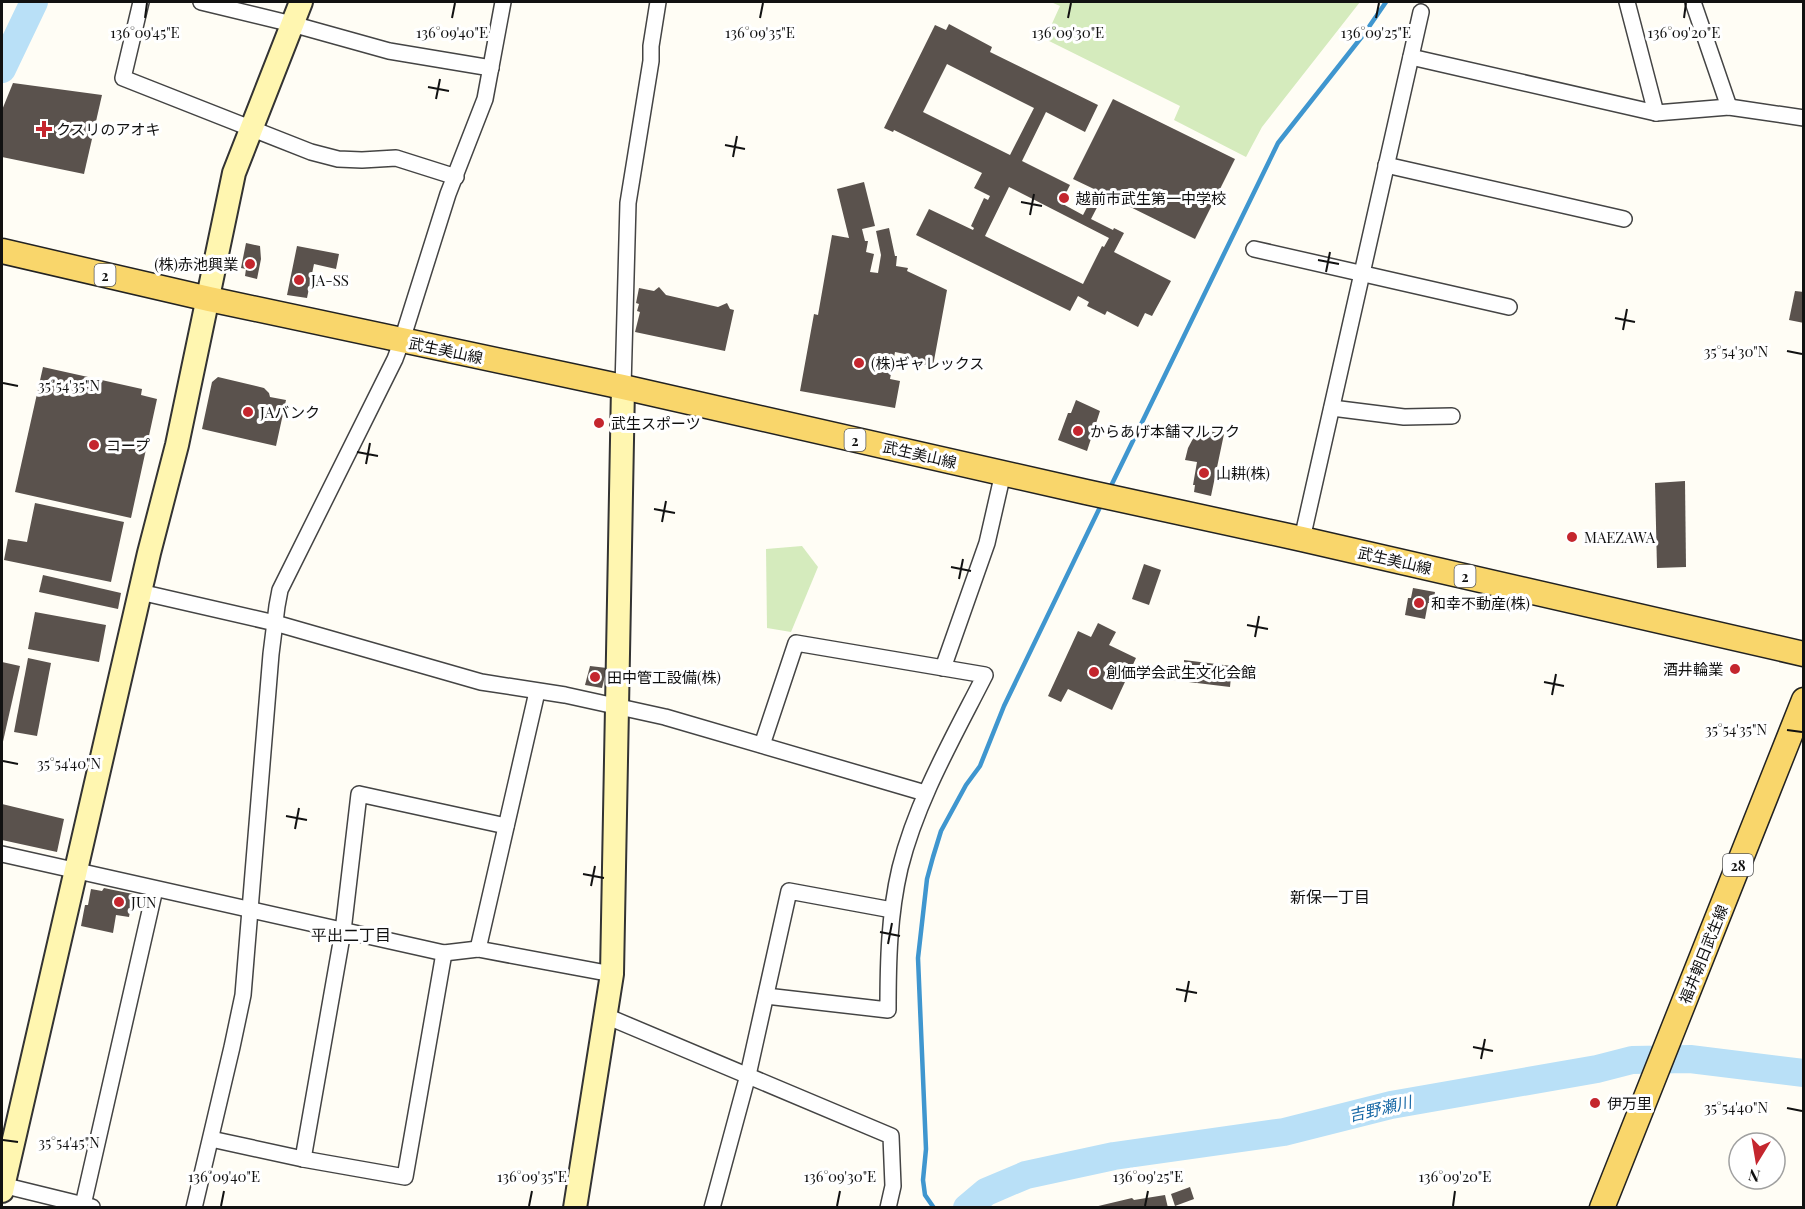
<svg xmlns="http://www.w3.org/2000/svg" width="1805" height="1209" font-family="'Playfair Display','Noto Sans JP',serif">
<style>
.green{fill:#d5ebbd}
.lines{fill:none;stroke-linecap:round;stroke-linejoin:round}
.stream{stroke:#3f96cf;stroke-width:4.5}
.river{stroke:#b9e0f7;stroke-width:28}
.building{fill:#5a524d;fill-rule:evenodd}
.street-casing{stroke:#444;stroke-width:18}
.secondary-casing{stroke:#333;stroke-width:26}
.primary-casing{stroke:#222;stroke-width:27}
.street{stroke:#fff;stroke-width:15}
.secondary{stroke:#fff6b0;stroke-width:22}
.primary{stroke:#f9d66b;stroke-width:24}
.ticks{fill:none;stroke:#111;stroke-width:2}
.poi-dot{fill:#c4262e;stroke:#fff;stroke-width:2}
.labels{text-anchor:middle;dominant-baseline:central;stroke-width:6;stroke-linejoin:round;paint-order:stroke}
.shield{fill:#fff;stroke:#585858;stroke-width:1.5}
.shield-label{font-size:14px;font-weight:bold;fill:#111}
.poi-label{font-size:15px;fill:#111;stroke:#fff;text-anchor:start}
.street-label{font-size:15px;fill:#111;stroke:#fff}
.neighbourhood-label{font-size:16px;fill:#111;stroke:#fff}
.water-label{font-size:16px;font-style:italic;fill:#1768a6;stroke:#fff}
.ticks-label{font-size:15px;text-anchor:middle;fill:#111;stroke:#fff;stroke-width:6;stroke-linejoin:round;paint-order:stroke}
</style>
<rect width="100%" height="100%" fill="#fffdf5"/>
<!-- green -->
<g class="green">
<path d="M 1051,2 L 1360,2 L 1262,127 L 1246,157 L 1174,120 L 1180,106 L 1045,39 L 1060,6 Z"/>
<path d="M 802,546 L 818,567 L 791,632 L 767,628 L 766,549 Z"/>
</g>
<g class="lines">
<!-- stream -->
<g class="stream">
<path d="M 1109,490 L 1278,143 L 1364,34 L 1386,2"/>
<path d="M 934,1208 L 925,1195 L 923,1180 L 926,1149 L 918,958 L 927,879 L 933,857 L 941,831 L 966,785 L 980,766 L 1004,706 L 1102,503"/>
</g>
<!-- river -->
<g class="river">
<path d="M 2,69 L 34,2"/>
<path d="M 967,1208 L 986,1192 L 1026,1175 L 1114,1156 L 1284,1132 L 1391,1105 L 1597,1069 L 1632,1060 L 1690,1059 L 1804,1073"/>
</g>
</g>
<!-- building -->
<g class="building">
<path d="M 949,24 L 992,47 L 990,52 L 1098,105 L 1085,132 L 1046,112 L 1022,161 L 1070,185 L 1061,203 L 1083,215 L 1096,190 L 1073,179 L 1113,99 L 1235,159 L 1195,239 L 1104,194 L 1091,219 L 1113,230 L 1114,228 L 1124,233 L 1114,252 L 1171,281 L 1152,316 L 1145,313 L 1138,327 L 1107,311 L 1105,315 L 1087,306 L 1089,302 L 1078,296 L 1070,311 L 916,235 L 929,209 L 973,230 L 974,228 L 971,226 L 984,198 L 988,200 L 990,196 L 974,188 L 982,173 L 894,130 L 893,132 L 884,128 L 935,25 L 946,30 ZM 947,64 L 1034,108 L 1010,155 L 923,112 ZM 1009,187 L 1109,238 L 1104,247 L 1102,246 L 1083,284 L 985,236 Z"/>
<path d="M 13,83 L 102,95 L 84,174 L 2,157 L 2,110 Z"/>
<path d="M 864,182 L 875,226 L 862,229 L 865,241 L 868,241 L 866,252 L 874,254 L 870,272 L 878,273 L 881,255 L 876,231 L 889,228 L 895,256 L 897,256 L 896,266 L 908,268 L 907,271 L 947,290 L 933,366 L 909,362 L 910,355 L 895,352 L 890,379 L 900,381 L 895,408 L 800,391 L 814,314 L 818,315 L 832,235 L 849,238 L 837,189 Z"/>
<path d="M 246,243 L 260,246 L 261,259 L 257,279 L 245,276 L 246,269 L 241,268 Z"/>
<path d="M 297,246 L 339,254 L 336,269 L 314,264 L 307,298 L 287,295 Z"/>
<path d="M 659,287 L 666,295 L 718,307 L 727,303 L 730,309 L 734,310 L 725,351 L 635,332 L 640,312 L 637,311 L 639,304 L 636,303 L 639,288 L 654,291 Z"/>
<path d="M 1795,291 L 1804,292 L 1804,323 L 1789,320 Z"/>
<path d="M 43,367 L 142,389 L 141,395 L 157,399 L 131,518 L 15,492 Z"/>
<path d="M 218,377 L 264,388 L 269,393 L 270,397 L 286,400 L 276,446 L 202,429 L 212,382 Z"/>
<path d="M 1076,400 L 1100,411 L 1087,451 L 1058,440 L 1068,413 L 1071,413 Z"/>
<path d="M 1203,430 L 1224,434 L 1211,496 L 1194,492 L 1195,485 L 1193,485 L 1197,462 L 1185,460 L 1188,448 L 1197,431 L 1203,433 Z"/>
<path d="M 1685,481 L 1686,567 L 1657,568 L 1655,483 Z"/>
<path d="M 35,503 L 124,522 L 111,582 L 4,560 L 8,539 L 27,542 Z"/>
<path d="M 1144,564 L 1161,570 L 1149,605 L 1132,599 Z"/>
<path d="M 43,575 L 121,593 L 118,609 L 39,592 Z"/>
<path d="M 1413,588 L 1435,592 L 1433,603 L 1428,603 L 1425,619 L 1405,615 L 1408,598 L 1411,598 Z"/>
<path d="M 35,612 L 106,625 L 99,662 L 28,649 Z"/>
<path d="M 1098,623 L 1116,632 L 1109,645 L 1136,658 L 1112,710 L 1068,689 L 1061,702 L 1048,696 L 1078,631 L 1091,637 Z"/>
<path d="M 28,658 L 51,663 L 37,736 L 14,732 Z"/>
<path d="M 1184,660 L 1232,666 L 1230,687 L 1172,680 L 1174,666 L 1184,668 Z"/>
<path d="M 2,662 L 20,666 L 2,746 Z"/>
<path d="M 590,666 L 607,668 L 602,688 L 585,685 Z"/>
<path d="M 2,804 L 64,819 L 57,852 L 2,840 Z"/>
<path d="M 104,888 L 133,894 L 129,917 L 116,915 L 113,933 L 81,926 L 85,905 L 88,905 L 91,889 L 102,891 Z"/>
<path d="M 1190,1187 L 1194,1199 L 1175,1206 L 1171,1194 Z"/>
<path d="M 1165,1195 L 1168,1208 L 1090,1208 L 1132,1198 L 1134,1200 Z"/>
</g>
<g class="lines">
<!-- street casing -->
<g class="street-casing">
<g id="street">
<path d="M 141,2 L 123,78 L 311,152 L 338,159 L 362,160 L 396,158 L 456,177"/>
<path d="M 201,2 L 292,24 L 389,51 L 491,68"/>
<path d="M 1627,2 L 1656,113"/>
<path d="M 1693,2 L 1729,107"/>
<path d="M 1411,57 L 1656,113 L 1729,107 L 1804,118"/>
<path d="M 1386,165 L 1624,219"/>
<path d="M 1254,249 L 1509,307"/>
<path d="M 623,387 L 628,203 L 651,61 L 651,46 L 658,2"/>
<path d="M 1332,408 L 1404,417 L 1452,416"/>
<path d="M 1302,539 L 1421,12"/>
<path d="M 140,592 L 275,623 L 481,682 L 565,695 L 665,717 L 925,793"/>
<path d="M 943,668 L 987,543 L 1003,473"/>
<path d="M 762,745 L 796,643 L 985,675 C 953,738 917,800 900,868 C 889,915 888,962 888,1010 L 766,996"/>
<path d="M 2,854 L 444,953 L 478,949 L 612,974"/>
<path d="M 478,949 L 537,692"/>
<path d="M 606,1016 L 891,1136 L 893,1186 L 888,1208"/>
<path d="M 211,1139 L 303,1159 L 405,1177 L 444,953"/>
<path d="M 303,1159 L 343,931 L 359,794 L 506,826"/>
<path d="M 2,1185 L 92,1207"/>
<path d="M 83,1205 L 155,889"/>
<path d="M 194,1208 L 232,1047 L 243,995 L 271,654 L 277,606 L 280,590 L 395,359 L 402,340 L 448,194 L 485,99 L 503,2"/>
<path d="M 712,1208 L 748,1075 L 789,891 L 892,910"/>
</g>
</g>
<!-- secondary casing -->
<g class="secondary-casing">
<g id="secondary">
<path d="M 2,1191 L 149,553 L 177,445 L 234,173 L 301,2"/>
<path d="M 575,1208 L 612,974 L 623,387"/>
</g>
</g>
<!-- primary casing -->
<g class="primary-casing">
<g id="primary">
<path d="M 2,251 L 209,299 L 623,387 L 1086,492 L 1302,539 L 1804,654"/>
<path d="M 1602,1208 L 1804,700"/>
</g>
</g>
<!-- street -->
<use href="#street" class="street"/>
<!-- secondary -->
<use href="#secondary" class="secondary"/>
<!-- primary -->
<use href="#primary" class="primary"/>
</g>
<!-- ticks -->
<path class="ticks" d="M 145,18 L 147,3M 452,18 L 455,3M 760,18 L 763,3M 1068,18 L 1071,3M 1376,18 L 1379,3M 1684,18 L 1686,3M 428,87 L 449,91M 436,99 L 440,79M 725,145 L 745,149M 733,157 L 737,136M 1021,202 L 1042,206M 1030,215 L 1034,194M 1318,260 L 1339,264M 1326,272 L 1330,252M 1615,318 L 1635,322M 1623,330 L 1627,309M 1787,351 L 1802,354M 3,383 L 18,386M 357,452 L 378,456M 366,464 L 370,443M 654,509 L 675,513M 662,522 L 666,501M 951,567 L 971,571M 959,579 L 963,559M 1247,625 L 1268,629M 1255,637 L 1259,616M 1544,682 L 1564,686M 1552,695 L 1556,674M 1787,730 L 1802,732M 3,761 L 18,764M 286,816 L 307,820M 295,829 L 299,808M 583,874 L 604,878M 591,886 L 595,866M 880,932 L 900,936M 888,944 L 892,923M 1176,989 L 1197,993M 1185,1002 L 1189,981M 1473,1047 L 1493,1051M 1481,1059 L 1485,1039M 1787,1108 L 1802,1111M 3,1140 L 18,1142M 221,1206 L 224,1191M 529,1206 L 532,1191M 837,1206 L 840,1191M 1145,1206 L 1148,1191M 1453,1206 L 1455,1191"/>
<!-- markers -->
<g class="poi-dot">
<path d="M41 120h6v6h6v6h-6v6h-6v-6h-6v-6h6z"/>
<circle cx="1064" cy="198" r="6"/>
<circle cx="250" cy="264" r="6"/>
<circle cx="299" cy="280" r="6"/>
<circle cx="859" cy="363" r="6"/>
<circle cx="248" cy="412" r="6"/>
<circle cx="599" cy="423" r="6"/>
<circle cx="1078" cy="431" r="6"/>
<circle cx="94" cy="445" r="6"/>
<circle cx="1204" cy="473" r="6"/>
<circle cx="1572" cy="537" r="6"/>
<circle cx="1419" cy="603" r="6"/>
<circle cx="1735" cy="669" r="6"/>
<circle cx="1094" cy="672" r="6"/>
<circle cx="595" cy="677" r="6"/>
<circle cx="119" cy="902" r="6"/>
<circle cx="1595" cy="1103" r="6"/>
</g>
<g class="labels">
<!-- shield labels -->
<g class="shield">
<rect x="94.5" y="264" width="21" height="22" rx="4.5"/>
<rect x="844.5" y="429" width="21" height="22" rx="4.5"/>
<rect x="1454.5" y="565" width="21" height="22" rx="4.5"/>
<rect x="1723" y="854" width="30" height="22" rx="4.5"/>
</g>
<g class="shield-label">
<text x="105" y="275">2</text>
<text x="855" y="440">2</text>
<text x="1465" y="576">2</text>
<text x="1738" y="865">28</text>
</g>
<!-- poi labels -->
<g class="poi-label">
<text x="56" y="129">クスリのアオキ</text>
<text x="1076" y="198">越前市武生第一中学校</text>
<text x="238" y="264" text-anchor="end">(株)赤池興業</text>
<text x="311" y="280">JA-SS</text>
<text x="871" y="363">(株)ギャレックス</text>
<text x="260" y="412">JAバンク</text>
<text x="611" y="423">武生スポーツ</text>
<text x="1090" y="431">からあげ本舗マルフク</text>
<text x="106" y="445">コープ</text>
<text x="1216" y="473">山耕(株)</text>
<text x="1584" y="537">MAEZAWA</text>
<text x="1431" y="603">和幸不動産(株)</text>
<text x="1723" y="669" text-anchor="end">酒井輪業</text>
<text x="1106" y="672">創価学会武生文化会館</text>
<text x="607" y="677">田中管工設備(株)</text>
<text x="131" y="902">JUN</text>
<text x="1607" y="1103">伊万里</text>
</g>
<!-- street labels -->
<g class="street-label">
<text transform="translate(446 350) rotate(12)">武生美山線</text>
<text transform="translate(920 454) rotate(13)">武生美山線</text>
<text transform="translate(1395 560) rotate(13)">武生美山線</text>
<text transform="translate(1703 954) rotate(-68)">福井朝日武生線</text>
</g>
<!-- neighbourhood labels -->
<g class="neighbourhood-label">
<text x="1330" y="896">新保一丁目</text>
<text x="351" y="934">平出二丁目</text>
</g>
<!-- water labels -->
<g class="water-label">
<text transform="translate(1380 1108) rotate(-13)">吉野瀬川</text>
</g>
</g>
<g class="ticks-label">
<text x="452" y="38">136°09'40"E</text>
<text x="760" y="38">136°09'35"E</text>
<text x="1068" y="38">136°09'30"E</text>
<text x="1376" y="38">136°09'25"E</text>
<text x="1684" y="38">136°09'20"E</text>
<text x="145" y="38">136°09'45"E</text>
<text x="1736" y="357">35°54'30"N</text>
<text x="69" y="391">35°54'35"N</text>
<text x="1736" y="735">35°54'35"N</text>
<text x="69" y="769">35°54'40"N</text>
<text x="1736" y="1113">35°54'40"N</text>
<text x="69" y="1148">35°54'45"N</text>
<text x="224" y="1182">136°09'40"E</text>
<text x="532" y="1182">136°09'35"E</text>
<text x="840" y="1182">136°09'30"E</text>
<text x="1148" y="1182">136°09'25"E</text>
<text x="1455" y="1182">136°09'20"E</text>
</g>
<!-- border -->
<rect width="1805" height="1209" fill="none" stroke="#111111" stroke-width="6"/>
<!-- north arrow -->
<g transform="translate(1757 1161) rotate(191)"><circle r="28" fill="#ffffff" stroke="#a0a0a0" stroke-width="1.5"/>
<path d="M0-4.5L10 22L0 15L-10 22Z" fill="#c4262e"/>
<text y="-9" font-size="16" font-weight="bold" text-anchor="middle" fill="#111111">N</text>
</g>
</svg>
